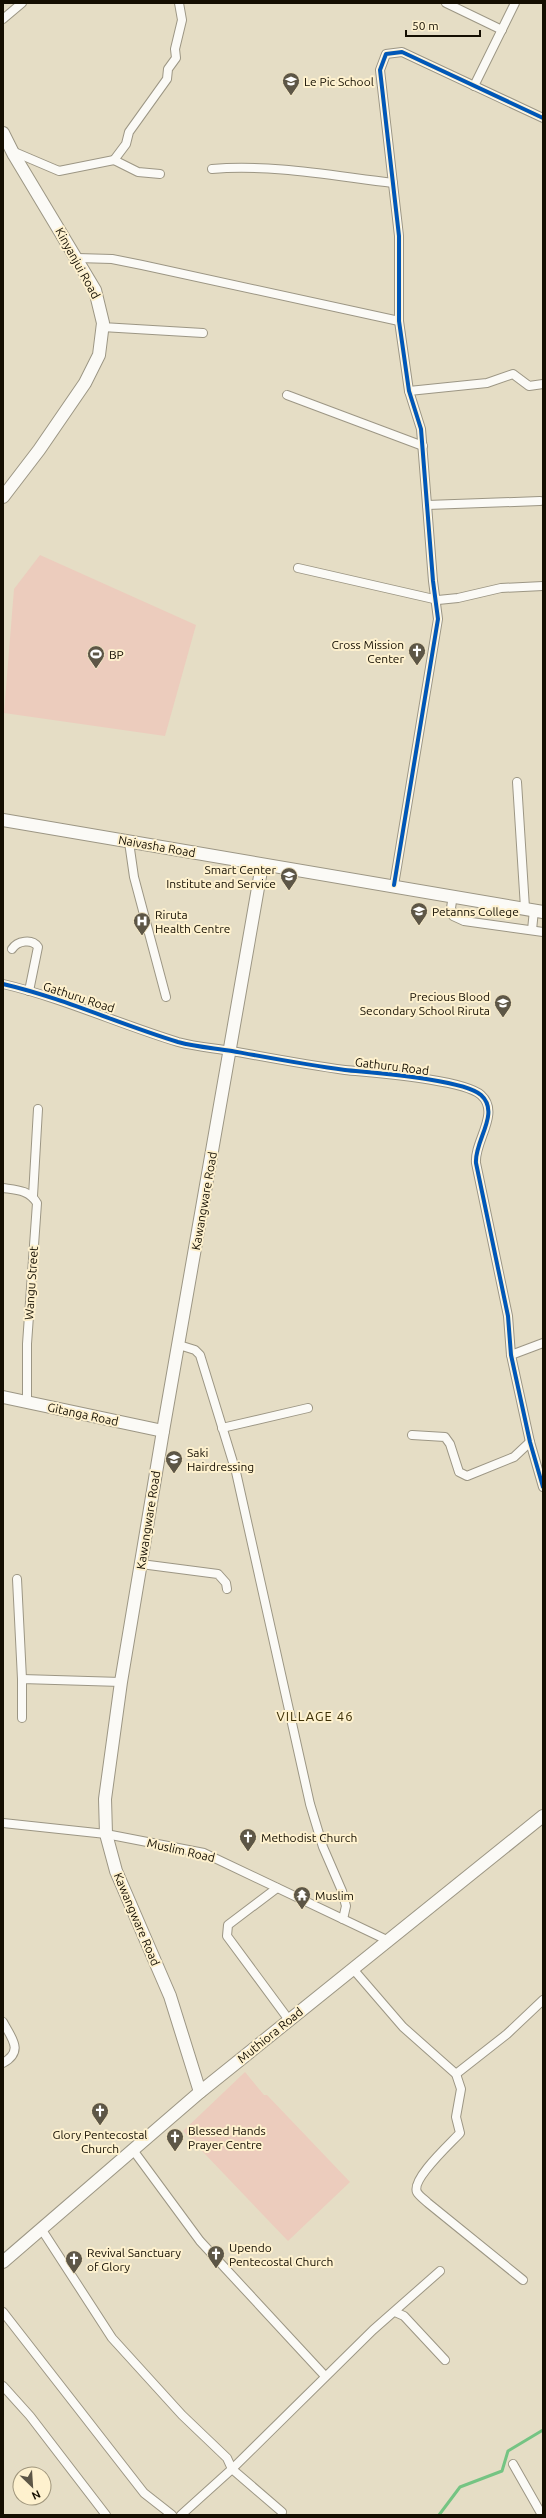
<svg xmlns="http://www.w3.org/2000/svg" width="546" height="2518" font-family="Ubuntu,sans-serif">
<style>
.green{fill:#ecccbd}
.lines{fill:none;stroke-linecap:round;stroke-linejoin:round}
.stream{stroke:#75c483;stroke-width:3}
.street-casing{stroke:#9c9684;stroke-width:10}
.secondary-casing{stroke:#9c9684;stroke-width:14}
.street{stroke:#fbfaf6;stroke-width:8}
.secondary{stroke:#fbfaf6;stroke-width:12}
.cycleway-casing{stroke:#fef1ce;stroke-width:6}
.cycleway{stroke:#0057b8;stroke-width:4}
.labels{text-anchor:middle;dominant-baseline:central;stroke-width:4;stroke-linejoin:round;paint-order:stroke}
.poi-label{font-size:12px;fill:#140e01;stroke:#fef1ce;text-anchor:start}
.street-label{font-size:12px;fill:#140e01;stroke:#fef1ce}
.neighbourhood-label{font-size:13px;letter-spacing:1px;fill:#3a2d03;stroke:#fef1ce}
</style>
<rect width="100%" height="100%" fill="#e5ddc5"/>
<!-- green -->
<g class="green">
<path d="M 40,555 L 196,625 L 165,736 L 4,713 L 14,589 Z"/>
<path d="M 245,2072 L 264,2095 L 267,2095 L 350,2182 L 288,2241 L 183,2131 Z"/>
</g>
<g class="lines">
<!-- stream -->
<path class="stream" d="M 439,2515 L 460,2487 L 502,2471 L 508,2451 L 543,2430"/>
<!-- street casing -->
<g class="street-casing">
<g id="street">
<path d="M 446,3 L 502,30"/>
<path d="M 3,19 L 22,3"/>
<path d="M 474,86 L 515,3"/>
<path d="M 12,151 L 59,171 L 114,160 L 138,172 L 160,174"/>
<path d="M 114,160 L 126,144 L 129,132 L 167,79 L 168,69 L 176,58 L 175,49 L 182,20 L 179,3"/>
<path d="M 212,169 C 272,164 333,176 393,183"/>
<path d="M 77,258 L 112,259 L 142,265 L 399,321"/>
<path d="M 102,327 L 203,333"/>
<path d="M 409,391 L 487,383 L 513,374 L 529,386 L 543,384"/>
<path d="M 287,395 L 423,446"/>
<path d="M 427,505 L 540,501"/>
<path d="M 298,568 L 438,600 L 458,598 L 501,588 L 543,586"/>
<path d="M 517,782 L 525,908"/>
<path d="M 129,842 L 134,877 L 166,997"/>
<path d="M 394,885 L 438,619 L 433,581 L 421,429 L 409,391 L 399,321 L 399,236 L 380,70 L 386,54 L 402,52 L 543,118"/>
<path d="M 453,895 L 451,908 L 453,916 L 464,921 L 543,932"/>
<path d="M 532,930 L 534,910"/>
<path d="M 12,949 C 17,941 32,938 38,947 L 29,991"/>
<path d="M 3,984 C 63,998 119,1024 178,1042 C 196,1047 214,1048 232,1051 C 270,1058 307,1065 345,1070 C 372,1073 463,1079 481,1095 C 501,1113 474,1141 476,1163 L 508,1316 L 511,1355 L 530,1442 L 543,1487"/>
<path d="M 3,1188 C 17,1190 29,1190 37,1203 L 27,1344 L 27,1402"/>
<path d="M 33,1196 L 38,1109"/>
<path d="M 179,1345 L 195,1350 L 200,1355 L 236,1472 L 310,1804 L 323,1847 L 342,1891 L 346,1906 L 343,1919"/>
<path d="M 511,1355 L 543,1343"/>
<path d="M 222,1428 L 308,1408"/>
<path d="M 412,1435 L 445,1437 L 450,1444 L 459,1472 L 467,1476 L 514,1457 L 530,1442"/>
<path d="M 141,1564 L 218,1574 L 226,1583 L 227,1589"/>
<path d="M 17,1579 L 22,1679"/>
<path d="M 22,1718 L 22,1679 L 121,1682"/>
<path d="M 3,1823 L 106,1834 L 204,1853 L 389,1941"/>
<path d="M 277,1888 L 228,1925 L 227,1936 L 289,2020"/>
<path d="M 353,1969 L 403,2027 L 456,2074 L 461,2089 L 456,2117 L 460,2133 C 451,2143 411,2179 417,2192 C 419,2196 425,2200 428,2203 L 523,2280"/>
<path d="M 3,2022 C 12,2039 24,2051 3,2063"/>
<path d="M 456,2074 L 507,2034 L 543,2000"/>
<path d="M 133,2150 L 200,2241 L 325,2376"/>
<path d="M 42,2230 L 112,2338 L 182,2415 L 227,2458 L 232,2469 L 282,2512"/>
<path d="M 3,2312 L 144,2493 L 172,2515"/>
<path d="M 395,2312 L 404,2316 L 445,2360"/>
<path d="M 3,2386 L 30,2416 L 106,2515"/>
<path d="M 513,2464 L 542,2515"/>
<path d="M 181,2515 L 232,2469 L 373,2330 L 440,2271"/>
</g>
</g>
<!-- secondary casing -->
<g class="secondary-casing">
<g id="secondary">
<path d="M 3,133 L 14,155 L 95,290 L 103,323 L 99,355 L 85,383 L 39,450 L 3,497"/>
<path d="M 3,820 L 543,912"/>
<path d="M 3,1397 L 163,1431"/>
<path d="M 200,2092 L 170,1996 L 116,1871 L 106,1834 L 105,1799 L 121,1682 L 163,1431 L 262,865"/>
<path d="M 3,2262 L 200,2092 L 543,1816"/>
</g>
</g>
<!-- street -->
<use href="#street" class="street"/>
<!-- secondary -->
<use href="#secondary" class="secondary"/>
<!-- cycleway casing -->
<g class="cycleway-casing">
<g id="cycleway">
<path d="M 394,885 L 438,619 L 433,581 L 421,429 L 409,391 L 399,321 L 399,236 L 380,70 L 386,54 L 402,52 L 543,118"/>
<path d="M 3,984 C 63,998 119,1024 178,1042 C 196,1047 214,1048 232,1051 C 270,1058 307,1065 345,1070 C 372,1073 463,1079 481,1095 C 501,1113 474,1141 476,1163 L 508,1316 L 511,1355 L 530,1442 L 543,1487"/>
</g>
</g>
<!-- cycleway -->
<use href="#cycleway" class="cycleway"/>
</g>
<!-- icons -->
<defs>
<g id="school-pin" transform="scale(0.9)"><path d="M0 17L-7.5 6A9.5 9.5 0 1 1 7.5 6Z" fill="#5d5646" stroke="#fef1ce"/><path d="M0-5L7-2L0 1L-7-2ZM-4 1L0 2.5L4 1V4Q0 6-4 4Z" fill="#fff"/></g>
<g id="church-pin" transform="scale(0.9)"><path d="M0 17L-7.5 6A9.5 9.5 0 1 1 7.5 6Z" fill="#5d5646" stroke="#fef1ce"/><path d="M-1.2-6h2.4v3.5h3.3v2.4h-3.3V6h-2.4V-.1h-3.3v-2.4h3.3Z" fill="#fff"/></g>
<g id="stadium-pin" transform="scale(0.9)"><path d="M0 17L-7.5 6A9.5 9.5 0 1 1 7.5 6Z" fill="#5d5646" stroke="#fef1ce"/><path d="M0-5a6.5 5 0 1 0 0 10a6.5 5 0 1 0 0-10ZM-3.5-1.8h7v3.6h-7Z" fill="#fff"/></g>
<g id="university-pin" transform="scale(0.9)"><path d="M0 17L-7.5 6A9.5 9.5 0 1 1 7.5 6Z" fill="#5d5646" stroke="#fef1ce"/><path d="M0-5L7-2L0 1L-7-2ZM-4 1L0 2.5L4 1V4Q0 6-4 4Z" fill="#fff"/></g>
<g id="hospital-pin" transform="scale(0.9)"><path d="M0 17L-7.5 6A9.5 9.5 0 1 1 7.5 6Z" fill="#5d5646" stroke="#fef1ce"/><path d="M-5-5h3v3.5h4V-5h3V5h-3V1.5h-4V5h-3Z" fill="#fff"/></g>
<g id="temple-pin" transform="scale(0.9)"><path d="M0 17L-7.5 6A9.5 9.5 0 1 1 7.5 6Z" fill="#5d5646" stroke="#fef1ce"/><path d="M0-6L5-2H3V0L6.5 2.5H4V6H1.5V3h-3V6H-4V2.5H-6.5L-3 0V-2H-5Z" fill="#fff"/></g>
</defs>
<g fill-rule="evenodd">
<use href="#school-pin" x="291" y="81"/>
<use href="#church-pin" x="417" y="651"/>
<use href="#stadium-pin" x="96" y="654"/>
<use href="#university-pin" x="289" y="876"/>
<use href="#university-pin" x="419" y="911"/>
<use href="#hospital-pin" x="142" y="921"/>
<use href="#school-pin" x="503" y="1003"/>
<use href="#university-pin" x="174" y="1459"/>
<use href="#church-pin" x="248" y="1837"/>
<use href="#temple-pin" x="302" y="1895"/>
<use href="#church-pin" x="100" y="2111"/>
<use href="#church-pin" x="175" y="2137"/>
<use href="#church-pin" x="216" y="2254"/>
<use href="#church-pin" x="74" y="2259"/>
</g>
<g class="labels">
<!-- poi labels -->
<g class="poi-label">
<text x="304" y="81">Le Pic School</text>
<text x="404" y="644" text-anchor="end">Cross Mission<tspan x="404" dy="14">Center</tspan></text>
<text x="109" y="654">BP</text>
<text x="276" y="869" text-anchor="end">Smart Center<tspan x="276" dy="14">Institute and Service</tspan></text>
<text x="432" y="911">Petanns College</text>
<text x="155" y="914">Riruta<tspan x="155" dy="14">Health Centre</tspan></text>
<text x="490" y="996" text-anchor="end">Precious Blood<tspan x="490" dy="14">Secondary School Riruta</tspan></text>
<text x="187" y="1452">Saki<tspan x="187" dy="14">Hairdressing</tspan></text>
<text x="261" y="1837">Methodist Church</text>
<text x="315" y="1895">Muslim</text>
<text x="188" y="2130">Blessed Hands<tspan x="188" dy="14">Prayer Centre</tspan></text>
<text x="100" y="2134" text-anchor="middle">Glory Pentecostal<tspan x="100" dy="14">Church</tspan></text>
<text x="229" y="2247">Upendo<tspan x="229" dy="14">Pentecostal Church</tspan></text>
<text x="87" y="2252">Revival Sanctuary<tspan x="87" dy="14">of Glory</tspan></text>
</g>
<!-- street labels -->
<g class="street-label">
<text transform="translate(78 263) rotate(61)">Kinyanjui Road</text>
<text transform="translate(157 846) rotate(10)">Naivasha Road</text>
<text transform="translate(79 997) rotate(18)">Gathuru Road</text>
<text transform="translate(392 1066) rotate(7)">Gathuru Road</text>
<text transform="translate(204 1201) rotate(-80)">Kawangware Road</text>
<text transform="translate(31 1283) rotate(-86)">Wangu Street</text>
<text transform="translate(83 1414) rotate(12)">Gitanga Road</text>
<text transform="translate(148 1520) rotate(-81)">Kawangware Road</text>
<text transform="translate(181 1850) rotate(13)">Muslim Road</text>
<text transform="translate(137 1919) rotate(67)">Kawangware Road</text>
<text transform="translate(270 2035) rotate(-39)">Muthiora Road</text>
</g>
<!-- neighbourhood labels -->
<g class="neighbourhood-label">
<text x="315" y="1716">VILLAGE 46</text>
</g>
</g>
<!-- border -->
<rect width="546" height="2518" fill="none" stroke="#140e01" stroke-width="8"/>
<!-- north arrow -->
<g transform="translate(32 2486) rotate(155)"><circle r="19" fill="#fef1ce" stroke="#a0967c"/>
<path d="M0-3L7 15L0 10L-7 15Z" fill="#5d5646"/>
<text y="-6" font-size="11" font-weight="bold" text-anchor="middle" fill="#140e01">N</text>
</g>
<!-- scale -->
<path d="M406 30v6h74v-6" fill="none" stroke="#140e01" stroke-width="2"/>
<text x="412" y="30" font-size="12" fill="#140e01" stroke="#fef1ce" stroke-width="3" paint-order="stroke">50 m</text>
</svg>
